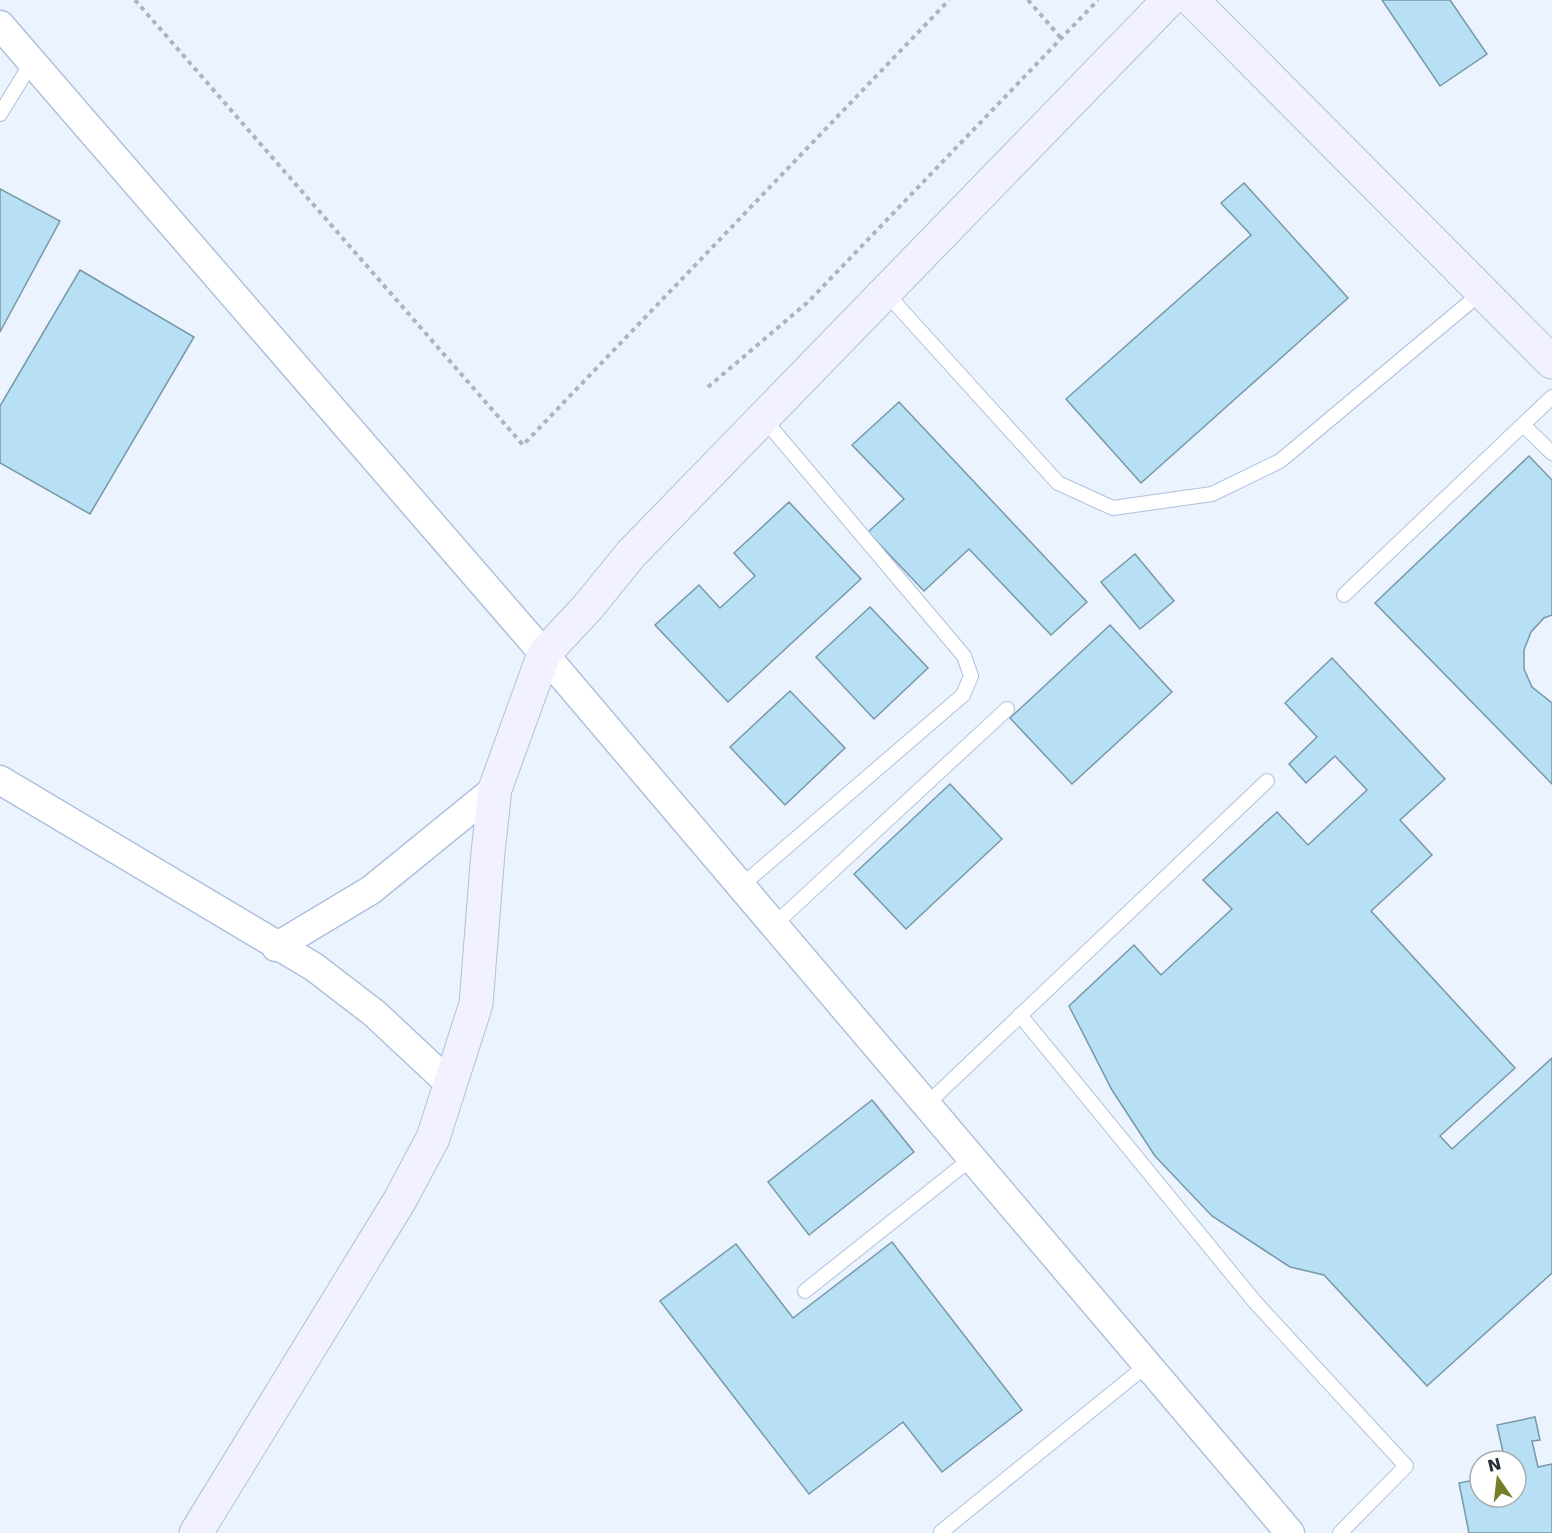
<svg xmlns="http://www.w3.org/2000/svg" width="1552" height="1533" font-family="'DejaVu Sans',sans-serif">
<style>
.building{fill:#b8e0f4;stroke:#7798a9;stroke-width:1.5}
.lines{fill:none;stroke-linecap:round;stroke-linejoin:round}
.lane-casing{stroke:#afc1de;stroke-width:16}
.street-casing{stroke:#afc1de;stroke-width:31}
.secondary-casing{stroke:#afc1de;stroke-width:35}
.path{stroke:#acb4bf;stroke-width:4;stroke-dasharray:4.5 4.5;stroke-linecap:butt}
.lane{stroke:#fff;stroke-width:14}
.street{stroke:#fff;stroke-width:28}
.secondary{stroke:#f2f1ff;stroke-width:33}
</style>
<rect width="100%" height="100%" fill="#ebf3fe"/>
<!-- building -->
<g class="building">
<path d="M 1382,0 L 1450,0 L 1487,54 L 1440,86 Z"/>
<path d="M 1244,183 L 1348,298 L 1141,483 L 1066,399 L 1251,235 L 1221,203 Z"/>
<path d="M 0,189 L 60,221 L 0,332 Z"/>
<path d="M 80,270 L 194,337 L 90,514 L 0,463 L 0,406 Z"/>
<path d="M 899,402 L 1087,602 L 1051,635 L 969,549 L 924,591 L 868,532 L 904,499 L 852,445 Z"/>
<path d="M 1529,456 L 1552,480 L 1552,615 L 1544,618 L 1531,632 L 1524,650 L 1524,669 L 1532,687 L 1552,703 L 1552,784 L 1375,603 Z"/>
<path d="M 789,502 L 861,579 L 728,702 L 655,625 L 699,585 L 720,608 L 755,576 L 734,553 Z"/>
<path d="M 1135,554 L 1174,601 L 1140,629 L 1101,582 Z"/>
<path d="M 870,607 L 928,668 L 874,719 L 816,657 Z"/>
<path d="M 1110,625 L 1172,692 L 1072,784 L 1010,718 Z"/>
<path d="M 1332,658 L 1445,779 L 1400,820 L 1432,855 L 1371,911 L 1515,1068 L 1440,1136 L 1452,1149 L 1552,1058 L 1552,1273 L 1427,1386 L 1324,1275 L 1290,1267 L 1212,1216 L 1155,1156 L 1112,1090 L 1069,1006 L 1134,945 L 1161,975 L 1232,909 L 1203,880 L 1277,812 L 1308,845 L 1367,790 L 1335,756 L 1306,783 L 1289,764 L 1317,737 L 1285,703 Z"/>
<path d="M 790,691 L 845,748 L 785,805 L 730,747 Z"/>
<path d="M 950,784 L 1002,839 L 906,929 L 854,874 Z"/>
<path d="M 872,1100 L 914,1152 L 809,1235 L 768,1182 Z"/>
<path d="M 892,1242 L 1022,1410 L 942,1472 L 903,1422 L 809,1494 L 660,1301 L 736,1244 L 793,1318 Z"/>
<path d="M 1535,1417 L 1540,1440 L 1532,1441 L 1538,1467 L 1552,1464 L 1552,1533 L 1469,1533 L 1459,1483 L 1480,1479 L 1480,1497 L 1516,1497 L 1516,1461 L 1505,1461 L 1497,1425 Z"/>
</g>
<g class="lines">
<!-- lane casing -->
<g class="lane-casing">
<g id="lane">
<path d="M 0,114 L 32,62"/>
<path d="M 885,292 L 1058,483 L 1113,508 L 1212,494 L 1280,461 L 1482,292"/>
<path d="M 1523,425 L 1552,453"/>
<path d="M 1344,595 L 1552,397"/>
<path d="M 741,886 L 963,695 L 971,676 L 964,656 L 763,418"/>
<path d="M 774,925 L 1007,709"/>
<path d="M 1020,1015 L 1255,1302 L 1406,1466 L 1340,1533"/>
<path d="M 926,1105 L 1267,781"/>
<path d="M 805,1291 L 972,1158"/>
<path d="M 941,1532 L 1147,1365"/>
</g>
</g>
<!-- street casing -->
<g class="street-casing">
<g id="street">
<path d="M 0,25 L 544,654 L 1290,1533"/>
<path d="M 0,780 L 314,967 L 374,1013 L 451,1085"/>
<path d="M 276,947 L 371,890 L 495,789"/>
</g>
</g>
<!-- secondary casing -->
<g class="secondary-casing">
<g id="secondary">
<path d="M 1192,0 L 1552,362"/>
<path d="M 196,1533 L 400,1200 L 433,1138 L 476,1004 L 488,852 L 495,789 L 544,654 L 588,607 L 631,554 L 1169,0"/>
</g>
</g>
<!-- path -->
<g class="path">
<path d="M 135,0 L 523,445 L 949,0"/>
<path d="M 1028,0 L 1061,38"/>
<path d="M 708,387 L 808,302 L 1098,0"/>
</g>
<!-- lane -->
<use href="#lane" class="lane"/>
<!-- street -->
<use href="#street" class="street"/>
<!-- secondary -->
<use href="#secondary" class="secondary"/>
</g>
<!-- north arrow -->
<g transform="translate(1498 1479) rotate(346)"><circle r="28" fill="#ffffff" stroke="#a9acb0" stroke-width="1.5"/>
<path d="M0-4.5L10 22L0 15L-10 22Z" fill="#767e2a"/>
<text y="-9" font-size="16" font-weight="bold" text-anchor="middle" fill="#282f3a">N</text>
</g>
</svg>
